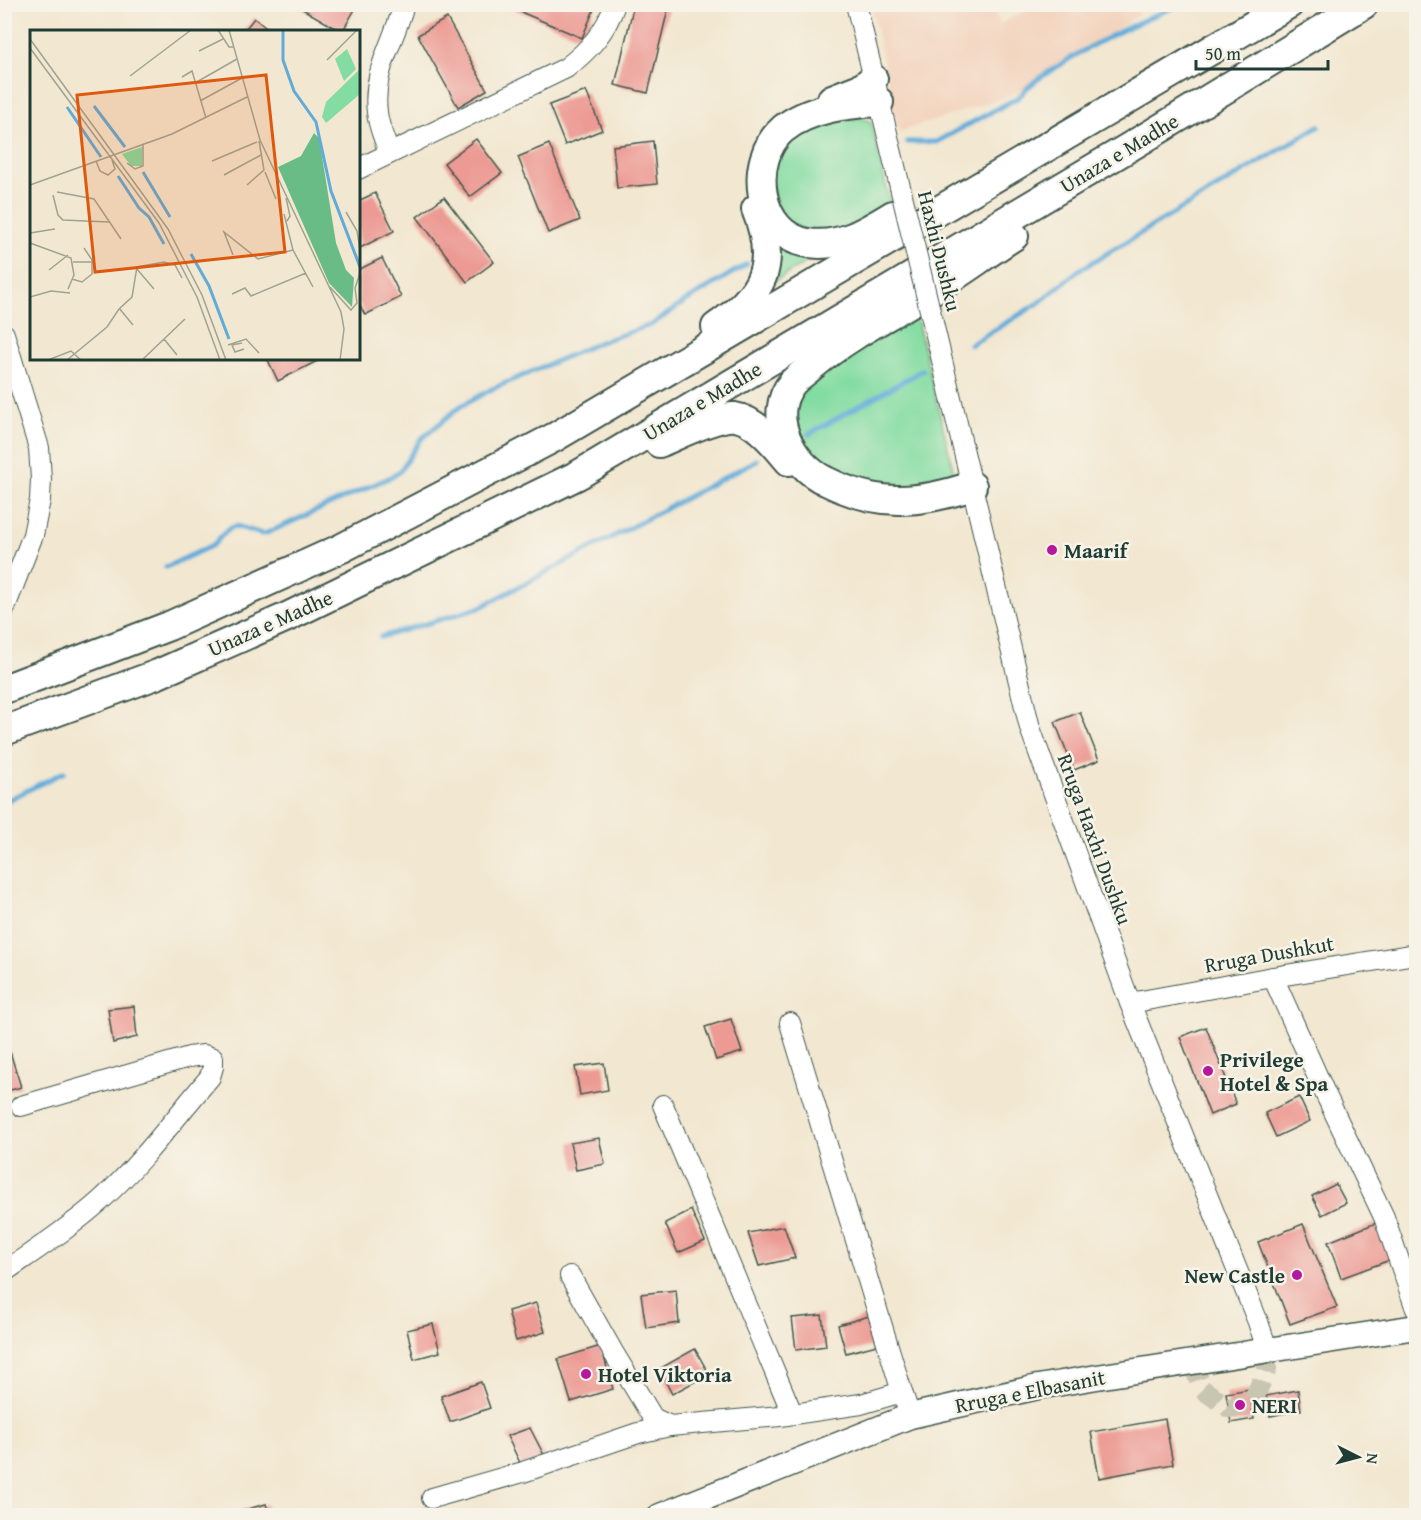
<svg xmlns="http://www.w3.org/2000/svg" width="1421" height="1520" font-family="'Gentium Book Plus',serif">
<style>
.built{fill:#f3d4be}
.green{fill:#83dca1;stroke:#518c6a;stroke-width:1.5}
.lines{fill:none;stroke-linecap:round;stroke-linejoin:round}
.stream{stroke:#61abd9;stroke-width:5}
.building{fill:#ec9a93}
.minor-tunnel{stroke:#c8c5b1;stroke-width:20;stroke-dasharray:20 10;stroke-linecap:butt}
.minor-casing{stroke:#3f564b;stroke-width:22}
.major-casing{stroke:#3f564b;stroke-width:27}
.highway-casing{stroke:#3f564b;stroke-width:32}
.minor{stroke:#fff;stroke-width:20}
.major{stroke:#fff;stroke-width:24}
.highway{stroke:#fff;stroke-width:28}
.minor-bridge-casing{stroke:#3f564b;stroke-width:22;stroke-linecap:butt}
.minor-bridge{stroke:#fff;stroke-width:20}
.poi-dot{fill:#b5179e;stroke:#f7f3e8;stroke-width:2}
.labels{text-anchor:middle;dominant-baseline:central;stroke-width:5;stroke-linejoin:round;paint-order:stroke}
.street-label{font-size:21px;fill:#1f3d34;stroke:#f7f3e8}
.poi-label{font-size:21px;font-weight:bold;fill:#1f3d34;stroke:#f7f3e8;text-anchor:start}
.inset-river{fill:none;stroke:#61abd9;stroke-width:3}
.inset-road{fill:none;stroke:#9ea392;stroke-width:1.5}
.view{fill:#de580e;fill-opacity:0.15;stroke:#de580e;stroke-width:3}
.inset-edge{fill:none;stroke:#1f3d34;stroke-width:3}
</style>
<rect width="100%" height="100%" fill="#f7f3e8"/>
<filter id="ink" filterUnits="userSpaceOnUse"><feTurbulence type="fractalNoise" baseFrequency=".0167" numOctaves="2"/><feDisplacementMap in="SourceGraphic" scale="12" xChannelSelector="R" yChannelSelector="G"/><feConvolveMatrix kernelMatrix="1 2 1 2 8 2 1 2 1" color-interpolation-filters="sRGB"/></filter>
<filter id="wash" filterUnits="userSpaceOnUse"><feTurbulence type="fractalNoise" baseFrequency=".008" numOctaves="4" result="noise"/><feDisplacementMap in="SourceGraphic" scale="24" xChannelSelector="R" yChannelSelector="G"/><feGaussianBlur stdDeviation="1.35" result="paint"/><feColorMatrix in="noise" values="0 0 0 0 0 0 0 0 0 0 0 0 0 0 0 0 0 1.4 0 .05"/><feComposite in="paint" operator="in"/></filter>
<g filter="url(#wash)">
<rect width="100%" height="100%" fill="#f2e7d0"/>
<!-- built -->
<path class="built" d="M 871,5 L 994,5 L 1000,24 L 1037,5 L 1136,5 L 1139,15 L 1018,93 L 899,132 Z"/>
<!-- green -->
<g class="green">
<path d="M 860,117 L 871,122 L 891,207 L 852,229 L 815,236 L 781,219 L 768,176 L 798,127 Z"/>
<path d="M 777,242 L 816,256 L 772,283 Z"/>
<path d="M 915,312 L 955,477 L 911,495 L 814,466 L 790,416 L 800,388 Z"/>
</g>
<g class="lines">
<!-- stream -->
<g class="stream">
<path d="M 907,142 L 936,142 L 1019,97 C 1028,85 1039,78 1052,70 C 1092,43 1137,22 1182,4"/>
<path d="M 970,345 L 1037,304 L 1078,271 L 1319,126"/>
<path d="M 809,434 L 923,370"/>
<path d="M 166,567 L 213,545 L 228,529 L 236,526 L 262,534 L 267,533 L 395,475 L 400,471 L 421,439 L 461,406 L 492,389 L 600,342 L 651,325 L 686,301 L 747,264"/>
<path d="M 381,637 L 479,608 L 757,460"/>
<path d="M 4,802 L 64,772"/>
</g>
</g>
<g id="blocks">
<!-- building -->
<g class="building">
<path d="M 294,4 L 358,4 L 342,32 Z"/>
<path d="M 634,4 L 649,4 L 668,9 L 648,93 L 615,85 Z"/>
<path d="M 510,5 L 589,5 L 595,7 L 582,38 L 509,7 Z"/>
<path d="M 254,18 L 271,32 L 243,32 Z"/>
<path d="M 447,18 L 487,90 L 458,107 L 418,35 Z"/>
<path d="M 586,91 L 602,130 L 565,145 L 549,105 Z"/>
<path d="M 476,139 L 502,173 L 470,197 L 444,163 Z"/>
<path d="M 653,141 L 657,184 L 617,188 L 613,146 Z"/>
<path d="M 549,144 L 580,220 L 548,233 L 518,157 Z"/>
<path d="M 375,193 L 394,231 L 358,249 L 358,201 Z"/>
<path d="M 444,197 L 494,262 L 467,282 L 417,217 Z"/>
<path d="M 382,258 L 401,297 L 365,315 L 358,302 L 358,270 Z"/>
<path d="M 267,358 L 323,358 L 278,381 Z"/>
<path d="M 1080,712 L 1099,760 L 1074,770 L 1055,722 Z"/>
<path d="M 134,1006 L 137,1037 L 113,1043 L 108,1009 Z"/>
<path d="M 731,1019 L 742,1052 L 716,1060 L 705,1027 Z"/>
<path d="M 1206,1027 L 1236,1104 L 1210,1115 L 1180,1037 Z"/>
<path d="M 10,1052 L 21,1087 L 4,1092 L 4,1053 Z"/>
<path d="M 604,1063 L 608,1090 L 580,1095 L 575,1067 Z"/>
<path d="M 1299,1097 L 1310,1121 L 1276,1137 L 1265,1113 Z"/>
<path d="M 599,1138 L 605,1164 L 576,1170 L 570,1143 Z"/>
<path d="M 1336,1184 L 1346,1203 L 1322,1215 L 1312,1196 Z"/>
<path d="M 691,1210 L 705,1241 L 678,1253 L 665,1223 Z"/>
<path d="M 1376,1223 L 1390,1260 L 1341,1278 L 1328,1242 Z"/>
<path d="M 1303,1224 L 1337,1307 L 1290,1324 L 1258,1242 Z"/>
<path d="M 784,1226 L 795,1258 L 759,1266 L 748,1233 Z"/>
<path d="M 676,1290 L 679,1323 L 646,1328 L 641,1294 Z"/>
<path d="M 536,1303 L 545,1332 L 516,1341 L 508,1311 Z"/>
<path d="M 822,1315 L 826,1346 L 796,1350 L 792,1318 Z"/>
<path d="M 869,1316 L 877,1345 L 846,1353 L 838,1325 Z"/>
<path d="M 433,1324 L 440,1352 L 414,1359 L 407,1330 Z"/>
<path d="M 601,1346 L 613,1389 L 571,1402 L 558,1359 Z"/>
<path d="M 695,1349 L 709,1374 L 672,1394 L 659,1369 Z"/>
<path d="M 481,1382 L 490,1408 L 450,1422 L 441,1396 Z"/>
<path d="M 1249,1389 L 1254,1419 L 1231,1423 L 1226,1393 Z"/>
<path d="M 1298,1390 L 1301,1410 L 1270,1416 L 1266,1396 Z"/>
<path d="M 1165,1419 L 1173,1464 L 1099,1478 L 1091,1432 Z"/>
<path d="M 530,1428 L 547,1461 L 522,1467 L 507,1436 Z"/>
<path d="M 266,1504 L 270,1516 L 241,1516 L 240,1511 Z"/>
</g>
</g>
</g>
<g filter="url(#ink)">
<use href="#blocks" fill-opacity="0" stroke="#3f564b" stroke-width="1.5"/>
<g class="lines">
<!-- minor-tunnel -->
<path class="minor-tunnel" d="M 1192,1361 L 1202,1389 L 1229,1408 L 1252,1403 L 1267,1369 L 1267,1349"/>
<!-- minor casing -->
<g class="minor-casing">
<g id="minor">
<path d="M 856,4 L 900,187"/>
<path d="M 389,153 C 385,140 378,126 377,112 C 372,71 394,43 404,4"/>
<path d="M 358,169 L 566,68 C 588,51 606,32 615,4"/>
<path d="M 934,327 L 1030,728 L 1130,1003 L 1258,1322 L 1267,1349"/>
<path d="M 4,334 L 39,448 L 41,479 L 40,500 L 33,535 L 4,610"/>
<path d="M 1273,977 L 1324,1091 L 1384,1217 L 1416,1309"/>
<path d="M 1130,1003 L 1273,977 L 1416,954"/>
<path d="M 790,1023 L 902,1392"/>
<path d="M 663,1105 L 792,1413"/>
<path d="M 4,1272 C 37,1249 71,1227 100,1201 C 141,1164 175,1118 210,1077 L 213,1067 L 213,1058 L 204,1055 L 189,1057 L 21,1106"/>
<path d="M 570,1276 L 613,1352 L 653,1418 L 670,1426 L 780,1416 L 861,1404 L 902,1392 L 910,1416"/>
<path d="M 432,1498 L 523,1472 L 638,1433 L 670,1426"/>
</g>
</g>
<!-- major casing -->
<g class="major-casing">
<path id="major" d="M 660,1516 L 910,1416 L 1038,1387 L 1097,1377 L 1416,1327"/>
</g>
<!-- highway casing -->
<g class="highway-casing">
<g id="highway">
<path d="M 832,99 L 863,87 L 873,79"/>
<path d="M 879,102 C 847,104 809,108 783,129 C 747,160 757,236 808,243 C 840,248 867,231 893,215"/>
<path d="M 716,327 C 764,294 778,264 756,209"/>
<path d="M 659,443 C 676,436 717,415 735,417 C 756,420 776,446 789,461"/>
<path d="M 972,486 C 918,504 878,507 826,481 C 792,466 765,415 793,382 C 798,377 805,372 811,367 C 847,336 892,314 934,289 C 961,273 987,253 1014,236"/>
<path d="M 4,689 L 169,626 L 342,548 L 555,437 L 1289,4"/>
<path d="M 4,731 L 158,674 L 287,617 L 578,475 L 1153,133 L 1364,4"/>
</g>
</g>
<!-- minor -->
<use href="#minor" class="minor"/>
<!-- major -->
<use href="#major" class="major"/>
<!-- highway -->
<use href="#highway" class="highway"/>
<!-- minor-bridge casing -->
<g class="minor-bridge-casing">
<path id="minor-bridge" d="M 900,187 L 934,327"/>
</g>
<!-- minor-bridge -->
<use href="#minor-bridge" class="minor-bridge"/>
</g>
</g>
<!-- markers -->
<g class="poi-dot">
<circle cx="1052" cy="550" r="6"/>
<circle cx="1208" cy="1071" r="6"/>
<circle cx="1297" cy="1275" r="6"/>
<circle cx="586" cy="1374" r="6"/>
<circle cx="1240" cy="1405" r="6"/>
</g>
<g class="labels">
<!-- street labels -->
<g class="street-label">
<text transform="translate(1119 153) rotate(-31)">Unaza e Madhe</text>
<text transform="translate(940 251) rotate(76)">Haxhi Dushku</text>
<text transform="translate(702 401) rotate(-31)">Unaza e Madhe</text>
<text transform="translate(270 623) rotate(-24)">Unaza e Madhe</text>
<text transform="translate(1095 839) rotate(70)">Rruga Haxhi Dushku</text>
<text transform="translate(1269 954) rotate(-10)">Rruga Dushkut</text>
<text transform="translate(1030 1391) rotate(-11)">Rruga e Elbasanit</text>
</g>
<!-- poi labels -->
<g class="poi-label">
<text x="1064" y="550">Maarif</text>
<text x="1220" y="1059">Privilege<tspan x="1220" dy="24">Hotel &amp; Spa</tspan></text>
<text x="1285" y="1275" text-anchor="end">New Castle</text>
<text x="598" y="1374">Hotel Viktoria</text>
<text x="1252" y="1405">NERI</text>
</g>
</g>
<!-- overview -->
<g transform="translate(30 30)">
<rect width="330" height="330" fill="#f2e7d0"/>
<path d="M 317,19 L 326,39 L 314,51 L 305,29 ZM 330,39 L 330,64 L 296,93 L 292,87 L 296,72 ZM 112,117 L 112,136 L 101,136 L 92,124 Z" fill="#83dca1"/>
<path d="M 284,103 L 289,108 L 306,213 L 316,240 L 324,248 L 322,277 L 299,253 L 248,137 L 271,126 Z" fill="#6abc87"/>
<path class="inset-river" d="M 253,0 L 253,30 L 264,61 L 286,92 L 301,161 L 330,237M 64,76 L 95,117M 37,77 L 71,127M 113,142 L 140,187M 88,146 L 109,178 L 119,187 L 134,214M 161,224 L 179,256 L 199,309"/>
<path class="inset-road" d="M 188,0 L 199,17 L 204,17M 199,0 L 230,110 L 311,282 L 314,299 L 310,330M 0,9 L 138,199 L 172,265 L 196,330M 0,18 L 129,193 L 167,267 L 190,330M 169,21 L 193,9M 297,30 L 327,0M 100,46 L 161,0M 152,47 L 162,41 L 176,88M 165,53 L 207,29M 170,71 L 212,48M 66,131 L 70,141 L 78,145 L 85,139 L 82,130M 182,131 L 227,112M 97,133 L 105,139 L 113,136 L 113,115M 235,142 L 246,169M 194,145 L 231,125M 0,155 L 142,104 L 217,67M 217,155 L 234,140 L 229,111M 27,162 L 64,169 L 91,209M 23,165 L 28,185 L 33,190 L 79,192M 256,168 L 260,186 L 257,191M 316,182 L 327,201 L 330,220M 254,184 L 263,220 L 283,257M 0,203 L 25,199M 0,213 L 41,228 L 44,245 L 38,259M 203,225 L 194,202 L 228,229 L 263,220M 43,232 L 62,232M 106,238 L 124,259M 19,240 L 38,225M 42,249 L 52,252 L 62,244 L 62,230 L 54,218M 300,257 L 321,280 L 327,273 L 325,258 L 330,243M 202,264 L 215,258 L 221,266 L 276,243M 0,267 L 21,261 L 40,263M 89,278 L 103,295M 134,309 L 147,325M 212,313 L 202,315 L 205,322 L 214,319M 198,315 L 216,309 L 229,323M 18,330 L 41,321 L 51,330M 37,330 L 77,297 L 89,279 L 102,267 L 107,237 L 134,232 L 145,235 L 152,248M 112,330 L 155,289"/>
<path class="view" d="M 236,45 L 255,222 L 65,242 L 47,65 Z"/>
<rect width="330" height="330" class="inset-edge"/>
</g>
<!-- margin -->
<rect width="1421" height="1520" fill="none" stroke="#f7f3e8" stroke-width="24"/>
<!-- north arrow -->
<g transform="translate(1358 1457) rotate(96)" stroke="#f7f3e8" stroke-width="4.5" paint-order="stroke">
<path d="M0-4.5L10 22L0 15L-10 22Z" fill="#1f3d34"/>
<text y="-9" font-size="16" font-weight="bold" text-anchor="middle" fill="#1f3d34">N</text>
</g>
<!-- scale -->
<path d="M1196 60v9h132v-9" fill="none" stroke="#1f3d34" stroke-width="3"/>
<text x="1205" y="60" font-size="18" fill="#1f3d34" stroke="#f7f3e8" stroke-width="4.5" paint-order="stroke">50 m</text>
</svg>
